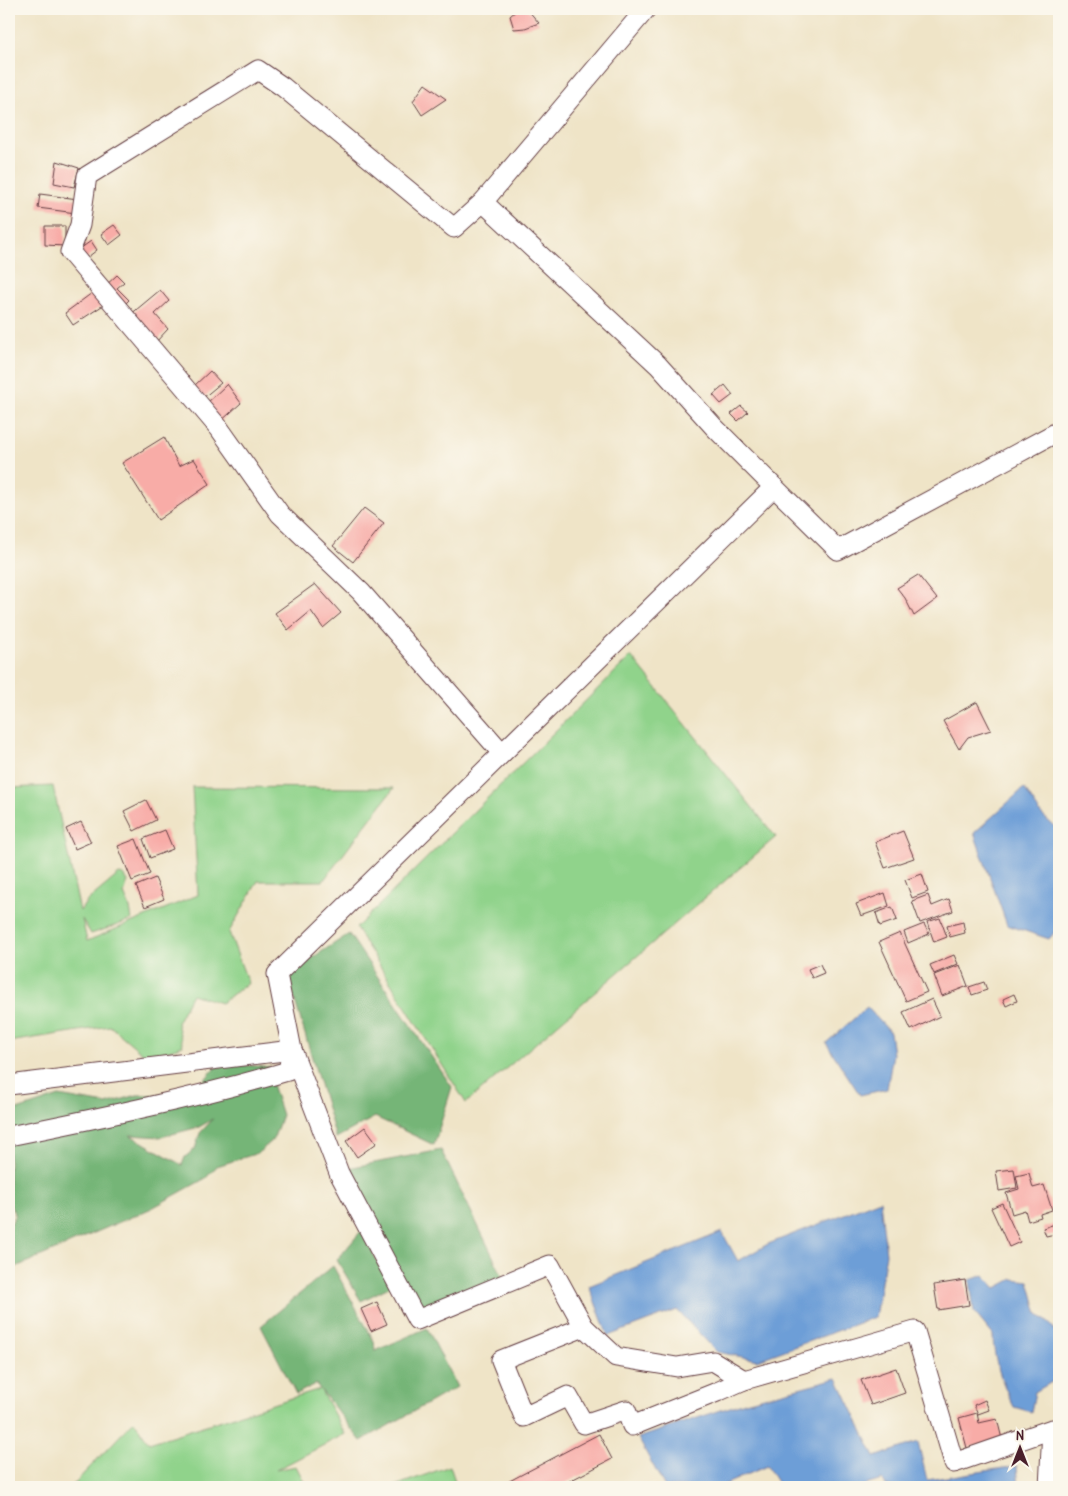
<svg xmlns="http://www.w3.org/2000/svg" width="1068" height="1496" font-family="'Patrick Hand',sans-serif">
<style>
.green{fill:#90d38b;stroke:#6d795b}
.forest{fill:#74b577;stroke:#5f6a51;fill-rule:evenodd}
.water{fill:#6d9ed7;stroke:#5c5e81}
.building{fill:#f8aca7}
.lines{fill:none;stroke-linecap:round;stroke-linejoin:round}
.street-casing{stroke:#633d42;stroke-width:21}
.street{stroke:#fff;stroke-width:19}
</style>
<rect width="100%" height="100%" fill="#fbf7ec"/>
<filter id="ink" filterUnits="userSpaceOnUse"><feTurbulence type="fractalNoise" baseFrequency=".02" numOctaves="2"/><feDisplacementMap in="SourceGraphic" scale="10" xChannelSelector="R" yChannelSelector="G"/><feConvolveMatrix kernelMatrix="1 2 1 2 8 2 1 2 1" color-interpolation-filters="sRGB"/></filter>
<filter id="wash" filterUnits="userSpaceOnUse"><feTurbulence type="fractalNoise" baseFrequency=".0096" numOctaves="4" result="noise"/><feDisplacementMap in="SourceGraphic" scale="20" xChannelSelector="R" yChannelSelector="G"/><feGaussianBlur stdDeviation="1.12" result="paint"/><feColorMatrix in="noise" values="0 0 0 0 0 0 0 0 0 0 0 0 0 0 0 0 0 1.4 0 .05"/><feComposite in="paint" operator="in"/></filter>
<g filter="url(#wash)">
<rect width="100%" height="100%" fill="#efe4c7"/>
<!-- green -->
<g class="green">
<path d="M 631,656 L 776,837 L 466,1103 L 356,928 Z"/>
<path d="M 53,786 L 80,911 L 87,901 L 119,874 L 124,875 L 128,881 L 124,894 L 130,908 L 132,920 L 91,934 L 82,919 L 87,941 L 198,895 L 192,787 L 394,788 L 323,881 L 258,881 L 229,932 L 248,983 L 221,1003 L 192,994 L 177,1023 L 183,1046 L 147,1057 L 110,1026 L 9,1042 L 9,788 Z"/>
<path d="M 320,1389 L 345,1434 L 276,1470 L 296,1466 L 307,1487 L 71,1487 L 134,1421 L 149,1443 Z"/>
<path d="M 450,1466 L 457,1487 L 392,1487 Z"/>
</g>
<!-- forest -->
<g class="forest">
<path d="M 349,934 L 452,1087 L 434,1145 L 375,1117 L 336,1138 L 287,974 Z"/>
<path d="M 241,1065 L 270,1067 L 270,1078 L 282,1115 L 273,1140 L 258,1153 L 217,1166 L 206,1178 L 152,1208 L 9,1270 L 9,1228 L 15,1215 L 9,1202 L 9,1108 L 20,1109 L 59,1096 L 106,1104 L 137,1095 L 176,1095 L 195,1090 L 216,1067 ZM 213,1119 L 200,1133 L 195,1149 L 185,1157 L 182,1165 L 130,1135 L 161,1137 L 199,1127 Z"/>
<path d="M 441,1150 L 504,1279 L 422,1316 L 343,1169 Z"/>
<path d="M 361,1231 L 391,1286 L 361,1301 L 337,1260 Z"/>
<path d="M 333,1266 L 374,1341 L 375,1351 L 427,1328 L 457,1387 L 361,1441 L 316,1384 L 296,1394 L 261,1326 Z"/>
</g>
<!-- water -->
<g class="water">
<path d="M 1024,788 L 1041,814 L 1057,829 L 1059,837 L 1059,887 L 1053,899 L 1059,911 L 1059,927 L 1049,939 L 1007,925 L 974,833 Z"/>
<path d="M 867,1007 L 890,1032 L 893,1054 L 887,1089 L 860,1095 L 826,1043 Z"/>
<path d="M 880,1200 L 886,1254 L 875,1317 L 758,1360 L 717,1352 L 677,1310 L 608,1336 L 589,1286 L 722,1232 L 738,1261 L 768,1244 Z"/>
<path d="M 984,1275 L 996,1288 L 1013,1279 L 1029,1281 L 1038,1314 L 1052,1326 L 1059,1339 L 1059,1371 L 1055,1380 L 1035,1392 L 1031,1412 L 1014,1407 C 1003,1385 993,1360 993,1335 L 974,1312 L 970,1280 Z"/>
<path d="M 837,1378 L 875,1457 L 918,1442 L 927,1480 L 1017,1466 L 1019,1487 L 887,1487 L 882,1480 L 859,1487 L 780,1487 L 767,1466 L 719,1487 L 665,1487 L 638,1438 L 745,1402 Z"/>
</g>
<g id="blocks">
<!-- building -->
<g class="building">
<path d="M 518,9 L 527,9 L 539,23 L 525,28 L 514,29 L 510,16 Z"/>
<path d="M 425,84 L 446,99 L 422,115 L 413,101 Z"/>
<path d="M 57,161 L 79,168 L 74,187 L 54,183 Z"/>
<path d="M 40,194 L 78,199 L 76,213 L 38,208 Z"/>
<path d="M 114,225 L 122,235 L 109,245 L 101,234 Z"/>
<path d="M 45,226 L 65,226 L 65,246 L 45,245 Z"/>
<path d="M 91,241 L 97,250 L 84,260 L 77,251 Z"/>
<path d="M 117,275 L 124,282 L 117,288 L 129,300 L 122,307 L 104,287 Z"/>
<path d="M 96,290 L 105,304 L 73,325 L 65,313 Z"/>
<path d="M 160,290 L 169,301 L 155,314 L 168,329 L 155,343 L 130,315 Z"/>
<path d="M 210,371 L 221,383 L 203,398 L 194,386 Z"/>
<path d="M 227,384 L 241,403 L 219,423 L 205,405 Z"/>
<path d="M 725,385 L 733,395 L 721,404 L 713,395 Z"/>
<path d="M 741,406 L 748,412 L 738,421 L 731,414 Z"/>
<path d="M 164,437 L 179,466 L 194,459 L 210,484 L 158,520 L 122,463 Z"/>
<path d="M 364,508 L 384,523 L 353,562 L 333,546 Z"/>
<path d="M 918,575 L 937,599 L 914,616 L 905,598 L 897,588 Z"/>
<path d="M 315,584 L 341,613 L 323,628 L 311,611 L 288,630 L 275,613 Z"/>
<path d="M 977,702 L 991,730 L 968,737 L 959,749 L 943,721 Z"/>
<path d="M 146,800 L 156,820 L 134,831 L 124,811 Z"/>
<path d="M 81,822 L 91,842 L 75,849 L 66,829 Z"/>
<path d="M 165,830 L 173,849 L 150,858 L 143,839 Z"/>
<path d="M 903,831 L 914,858 L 885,868 L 875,842 Z"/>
<path d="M 136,839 L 150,874 L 132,881 L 118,846 Z"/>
<path d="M 922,874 L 928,892 L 912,898 L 905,880 Z"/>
<path d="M 155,878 L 164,899 L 145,907 L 136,886 Z"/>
<path d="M 885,893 L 889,906 L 861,916 L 856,904 Z"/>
<path d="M 928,895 L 932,906 L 949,899 L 953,911 L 920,923 L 912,901 Z"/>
<path d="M 892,907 L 897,920 L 880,926 L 876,913 Z"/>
<path d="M 940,918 L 947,937 L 934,942 L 927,922 Z"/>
<path d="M 963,922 L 965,933 L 950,937 L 947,926 Z"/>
<path d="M 924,924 L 929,934 L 908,943 L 904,932 Z"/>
<path d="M 900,933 L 927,992 L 906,1001 L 879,942 Z"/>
<path d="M 954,955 L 958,964 L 934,974 L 930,965 Z"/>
<path d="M 820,964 L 824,973 L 812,978 L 808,969 Z"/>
<path d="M 960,965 L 968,986 L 942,996 L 934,975 Z"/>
<path d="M 984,982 L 987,990 L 972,995 L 969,987 Z"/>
<path d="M 1014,994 L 1017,1001 L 1006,1006 L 1003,999 Z"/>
<path d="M 932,999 L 940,1016 L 911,1030 L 903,1012 Z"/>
<path d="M 365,1127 L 377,1143 L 357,1157 L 346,1141 Z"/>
<path d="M 1014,1169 L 1017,1188 L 999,1191 L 996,1171 Z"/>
<path d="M 1029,1173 L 1033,1188 L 1044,1185 L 1052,1210 L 1040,1214 L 1041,1217 L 1028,1221 L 1025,1210 L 1012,1214 L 1006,1193 L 1019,1189 L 1016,1176 Z"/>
<path d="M 1002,1203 L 1020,1242 L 1009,1247 L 991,1208 Z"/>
<path d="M 1055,1224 L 1056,1227 L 1059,1226 L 1059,1241 L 1057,1242 L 1055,1234 L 1046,1236 L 1043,1228 Z"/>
<path d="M 965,1280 L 969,1305 L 938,1310 L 934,1285 Z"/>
<path d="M 377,1302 L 387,1324 L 371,1331 L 361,1309 Z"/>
<path d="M 896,1368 L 905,1393 L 871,1405 L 861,1380 Z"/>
<path d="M 985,1400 L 989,1410 L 978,1414 L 974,1405 Z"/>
<path d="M 977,1413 L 979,1423 L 997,1419 L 1002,1439 L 967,1448 L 959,1418 Z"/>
<path d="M 599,1434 L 612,1459 L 558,1487 L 498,1487 Z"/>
</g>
</g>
</g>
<g filter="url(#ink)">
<use href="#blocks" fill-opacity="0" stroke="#633d42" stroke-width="1"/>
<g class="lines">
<!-- street casing -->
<g class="street-casing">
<g id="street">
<path d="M 646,9 L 483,202 L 658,365 L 714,427 L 774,487"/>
<path d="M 483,202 L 454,228 L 283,87 L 258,70 L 87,176 L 80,225 L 70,252 L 219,428 L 280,514 L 361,592 L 502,753"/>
<path d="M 292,1050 L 339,1173 L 417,1320 L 550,1265 L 584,1327 L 501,1360 L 524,1417 L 568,1396 L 584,1424 L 626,1410 L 632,1426 L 717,1392 L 744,1380 L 915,1331 L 954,1463 L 1052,1429 L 1049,1487"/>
<path d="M 9,1085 L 292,1050 L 277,974 L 774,487 L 838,550 L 1059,431"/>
<path d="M 9,1136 C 103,1117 196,1098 288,1071 L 292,1050"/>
<path d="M 584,1327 L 616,1357 L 677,1367 L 713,1361 L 744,1380"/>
</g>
</g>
<!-- street -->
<use href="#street" class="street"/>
</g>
</g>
<!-- margin -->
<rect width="1068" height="1496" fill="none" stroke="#fbf7ec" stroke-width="30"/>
<!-- north arrow -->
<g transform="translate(1020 1448)" stroke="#fbf7ec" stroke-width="4" paint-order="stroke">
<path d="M0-4L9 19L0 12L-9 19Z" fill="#4a1f2b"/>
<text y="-8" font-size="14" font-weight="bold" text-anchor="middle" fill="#4a1f2b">N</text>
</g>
</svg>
